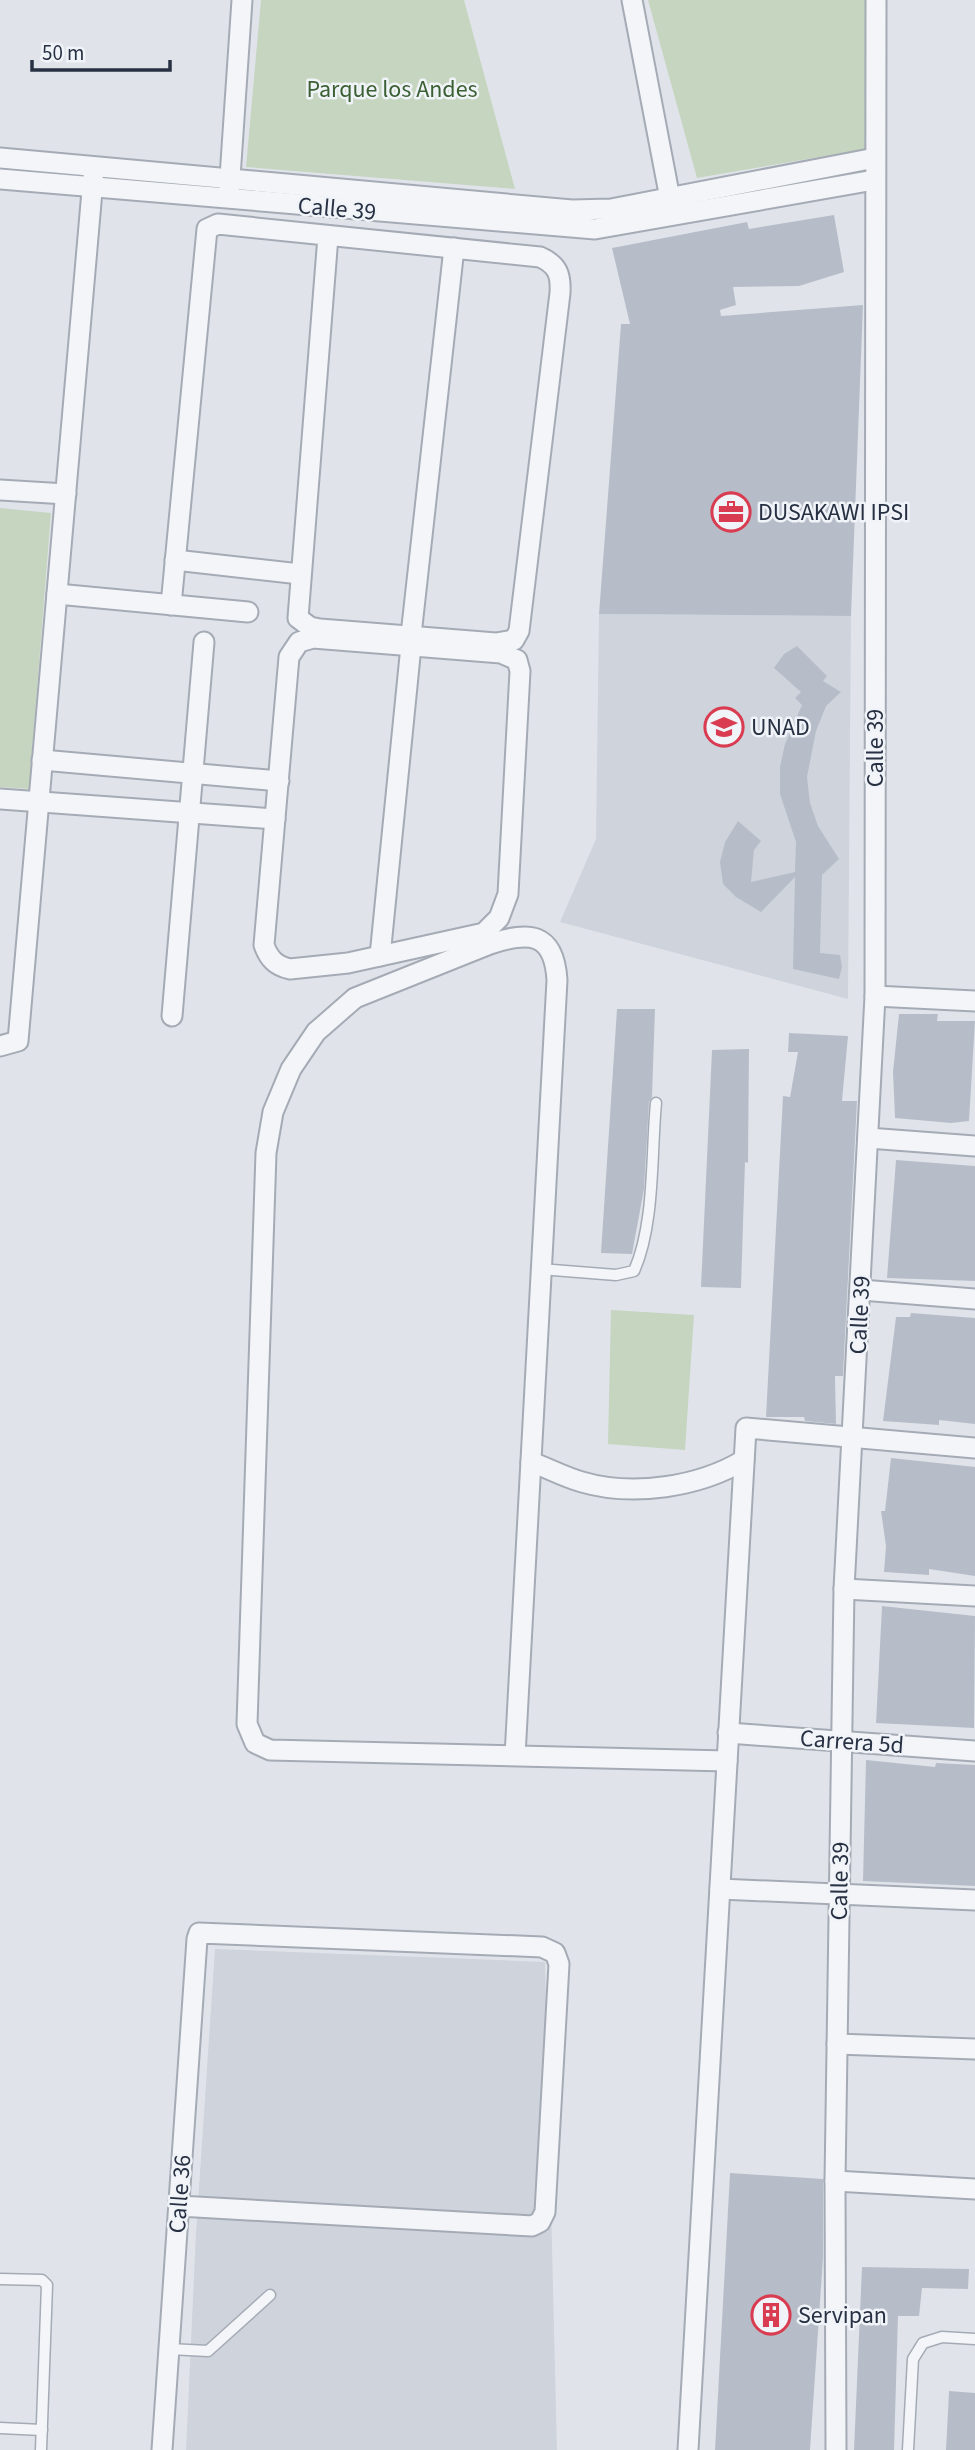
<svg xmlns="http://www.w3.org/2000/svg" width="975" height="2450" font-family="'Source Sans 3',sans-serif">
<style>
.built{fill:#ced3dc}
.green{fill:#c5d5c0}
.building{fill:#b7bdc8}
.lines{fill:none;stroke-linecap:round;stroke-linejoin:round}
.lane-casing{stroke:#a5abb5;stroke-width:13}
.street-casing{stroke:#a5abb5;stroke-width:23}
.lane{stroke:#f3f5f8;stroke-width:10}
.street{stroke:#f3f5f8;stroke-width:19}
.labels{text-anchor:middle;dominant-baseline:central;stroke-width:5;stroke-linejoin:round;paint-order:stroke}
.park-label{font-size:24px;fill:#3b6033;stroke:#f0f3f7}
.street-label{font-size:24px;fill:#273143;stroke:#f0f3f7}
.poi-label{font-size:24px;fill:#273143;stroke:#f0f3f7;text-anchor:start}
</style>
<rect width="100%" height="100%" fill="#e0e4ea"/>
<!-- built -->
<g class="built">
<path d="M 599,614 L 851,616 L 848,999 L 560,922 L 596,839 Z"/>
<path d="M 215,1949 L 545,1962 L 557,2450 L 186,2450 L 196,2233 Z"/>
</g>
<!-- green -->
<g class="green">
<path d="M 261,0 L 464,0 L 515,189 L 246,167 Z"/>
<path d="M 648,0 L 865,0 L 866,149 L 697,178 Z"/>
<path d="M 0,508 L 51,513 L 29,789 L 0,787 Z"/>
<path d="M 611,1310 L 694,1315 L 685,1450 L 608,1444 Z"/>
</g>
<!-- building -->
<g class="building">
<path d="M 834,215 L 844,272 L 799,286 L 733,287 L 736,305 L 720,310 L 721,316 L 863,305 L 851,616 L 599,614 L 621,324 L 630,324 L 612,248 L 747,222 L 749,229 Z"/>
<path d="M 797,646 L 827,676 L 823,681 L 841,692 L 826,706 L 816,731 L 807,777 L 810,803 L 818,826 L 839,859 L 822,875 L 820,953 L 840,955 L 842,967 L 839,979 L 793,969 L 795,877 L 761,912 L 736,897 L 723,884 L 720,862 L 725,842 L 738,821 L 761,841 L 754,850 L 751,882 L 795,872 L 796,842 L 780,794 L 780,767 L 785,744 L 802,705 L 795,698 L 801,692 L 774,668 L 784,654 Z"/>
<path d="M 617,1009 L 655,1009 L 652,1097 L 649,1102 L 644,1189 L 632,1254 L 601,1253 Z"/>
<path d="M 899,1014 L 938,1014 L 937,1021 L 975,1021 L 969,1121 L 951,1123 L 895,1118 L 893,1072 Z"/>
<path d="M 789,1033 L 848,1036 L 842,1101 L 857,1101 L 843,1376 L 835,1376 L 836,1424 L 805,1421 L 804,1417 L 766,1417 L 783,1096 L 790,1097 L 798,1052 L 788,1052 Z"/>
<path d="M 749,1049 L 748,1163 L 745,1162 L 741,1288 L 701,1287 L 712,1050 Z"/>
<path d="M 896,1160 L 975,1166 L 975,1281 L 887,1278 Z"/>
<path d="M 911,1313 L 975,1318 L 975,1424 L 939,1420 L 939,1425 L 883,1421 L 896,1317 L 910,1317 Z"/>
<path d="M 891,1458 L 975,1467 L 975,1576 L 929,1569 L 929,1575 L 884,1572 L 886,1546 L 881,1511 L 885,1511 Z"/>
<path d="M 882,1606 L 975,1616 L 974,1728 L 876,1723 Z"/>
<path d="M 866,1760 L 935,1767 L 936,1763 L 975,1765 L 975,1886 L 863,1881 Z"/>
<path d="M 730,2173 L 823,2179 L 823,2258 L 810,2450 L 715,2450 Z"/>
<path d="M 862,2267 L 969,2269 L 968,2289 L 922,2288 L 919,2316 L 898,2316 L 894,2450 L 854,2450 Z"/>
<path d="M 949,2391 L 975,2393 L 975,2450 L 946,2450 Z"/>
</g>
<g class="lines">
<!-- lane casing -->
<g class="lane-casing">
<g id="lane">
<path d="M 540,1269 L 616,1275 L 634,1271 C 655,1224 651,1155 656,1103"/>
<path d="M 0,2279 L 42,2280 L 47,2285 L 41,2450"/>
<path d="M 169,2349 L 208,2351 L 270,2295"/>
<path d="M 0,2428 L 42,2430"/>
<path d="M 908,2450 L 913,2359 L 923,2343 L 942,2337 L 975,2339"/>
</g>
</g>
<!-- street casing -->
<g class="street-casing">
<g id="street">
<path d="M 632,0 L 672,209"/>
<path d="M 0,158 L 572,210 L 611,209 L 875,158"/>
<path d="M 0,179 L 595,229 L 874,180"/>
<path d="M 229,192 L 242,0"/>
<path d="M 0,490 L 66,494"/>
<path d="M 175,560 L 300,574"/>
<path d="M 57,594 L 248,612"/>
<path d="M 171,605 L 207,229 L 218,224 L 540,257 C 558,265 561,275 560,293 L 519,631 L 514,640 L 496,643 L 320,629 L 310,627 L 298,618 L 328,236"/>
<path d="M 411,635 L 454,248"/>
<path d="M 313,638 L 501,653 L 517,660 L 520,671 L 508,894 L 499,918 L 484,933 L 348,963 L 290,969 C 276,966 269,959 264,945 L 289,657 L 299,642 Z"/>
<path d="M 42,760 L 279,781"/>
<path d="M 0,799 L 275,819"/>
<path d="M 380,956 L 411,646"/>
<path d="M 875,996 L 975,1001"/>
<path d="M 172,1016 L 204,642"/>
<path d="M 0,1046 L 18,1041 L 94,168"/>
<path d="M 868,1138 L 975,1146"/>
<path d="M 861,1290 L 975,1299"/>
<path d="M 531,1462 C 548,1468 564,1477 582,1482 C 633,1497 699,1487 744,1460"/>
<path d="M 844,1589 L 975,1596"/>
<path d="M 728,1733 L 975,1751"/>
<path d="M 515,1756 L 557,980 C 554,932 529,931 490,944 L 355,998 L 316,1032 L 291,1069 L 273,1112 L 266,1153 L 247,1724 L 255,1743 L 270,1750 L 727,1761"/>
<path d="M 720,1889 L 975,1900"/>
<path d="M 837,2044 L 975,2049"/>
<path d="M 835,2181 L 975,2189"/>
<path d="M 162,2450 L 197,1939 L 199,1933 L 542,1947 L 555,1953 L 559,1964 L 545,2212 L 540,2222 L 532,2226 L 179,2206"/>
<path d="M 688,2450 L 746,1428 L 975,1448"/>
<path d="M 836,2450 L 835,2181 L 844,1589 L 875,996 L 876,0"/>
</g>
</g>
<!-- lane -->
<use href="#lane" class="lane"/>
<!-- street -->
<use href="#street" class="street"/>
</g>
<!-- icons -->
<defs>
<g id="office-ring" transform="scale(2.0125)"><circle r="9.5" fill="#f0f3f7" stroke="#d93b51" stroke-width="1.5"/><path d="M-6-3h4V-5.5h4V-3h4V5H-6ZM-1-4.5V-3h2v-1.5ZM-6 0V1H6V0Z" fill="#d93b51"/></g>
<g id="university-ring" transform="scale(2.0125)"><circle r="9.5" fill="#f0f3f7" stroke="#d93b51" stroke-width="1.5"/><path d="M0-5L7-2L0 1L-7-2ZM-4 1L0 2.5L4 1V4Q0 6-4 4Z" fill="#d93b51"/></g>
<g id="building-ring" transform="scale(2.0125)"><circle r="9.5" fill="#f0f3f7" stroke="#d93b51" stroke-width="1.5"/><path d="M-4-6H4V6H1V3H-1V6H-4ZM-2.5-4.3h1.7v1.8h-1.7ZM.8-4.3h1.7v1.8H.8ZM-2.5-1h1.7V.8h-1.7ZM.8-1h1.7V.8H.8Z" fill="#d93b51"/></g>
</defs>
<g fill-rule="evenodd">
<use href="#office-ring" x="731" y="512"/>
<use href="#university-ring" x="724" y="727"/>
<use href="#building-ring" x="771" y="2315"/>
</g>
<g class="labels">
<!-- park labels -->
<g class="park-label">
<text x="392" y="89">Parque los Andes</text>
</g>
<!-- street labels -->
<g class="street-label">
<text transform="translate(337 209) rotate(5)">Calle 39</text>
<text transform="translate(875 748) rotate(-90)">Calle 39</text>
<text transform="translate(860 1315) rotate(-87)">Calle 39</text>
<text transform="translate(852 1742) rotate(4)">Carrera 5d</text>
<text transform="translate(840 1881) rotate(-89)">Calle 39</text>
<text transform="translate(180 2194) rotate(-86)">Calle 36</text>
</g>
<!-- poi labels -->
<g class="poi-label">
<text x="758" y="512">DUSAKAWI IPSI</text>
<text x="751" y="727">UNAD</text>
<text x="798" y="2315">Servipan</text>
</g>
</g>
<!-- scale -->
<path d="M32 60v10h138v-10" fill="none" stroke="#273143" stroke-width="3.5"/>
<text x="42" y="60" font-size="21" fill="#273143" stroke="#f0f3f7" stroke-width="5" paint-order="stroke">50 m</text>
</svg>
